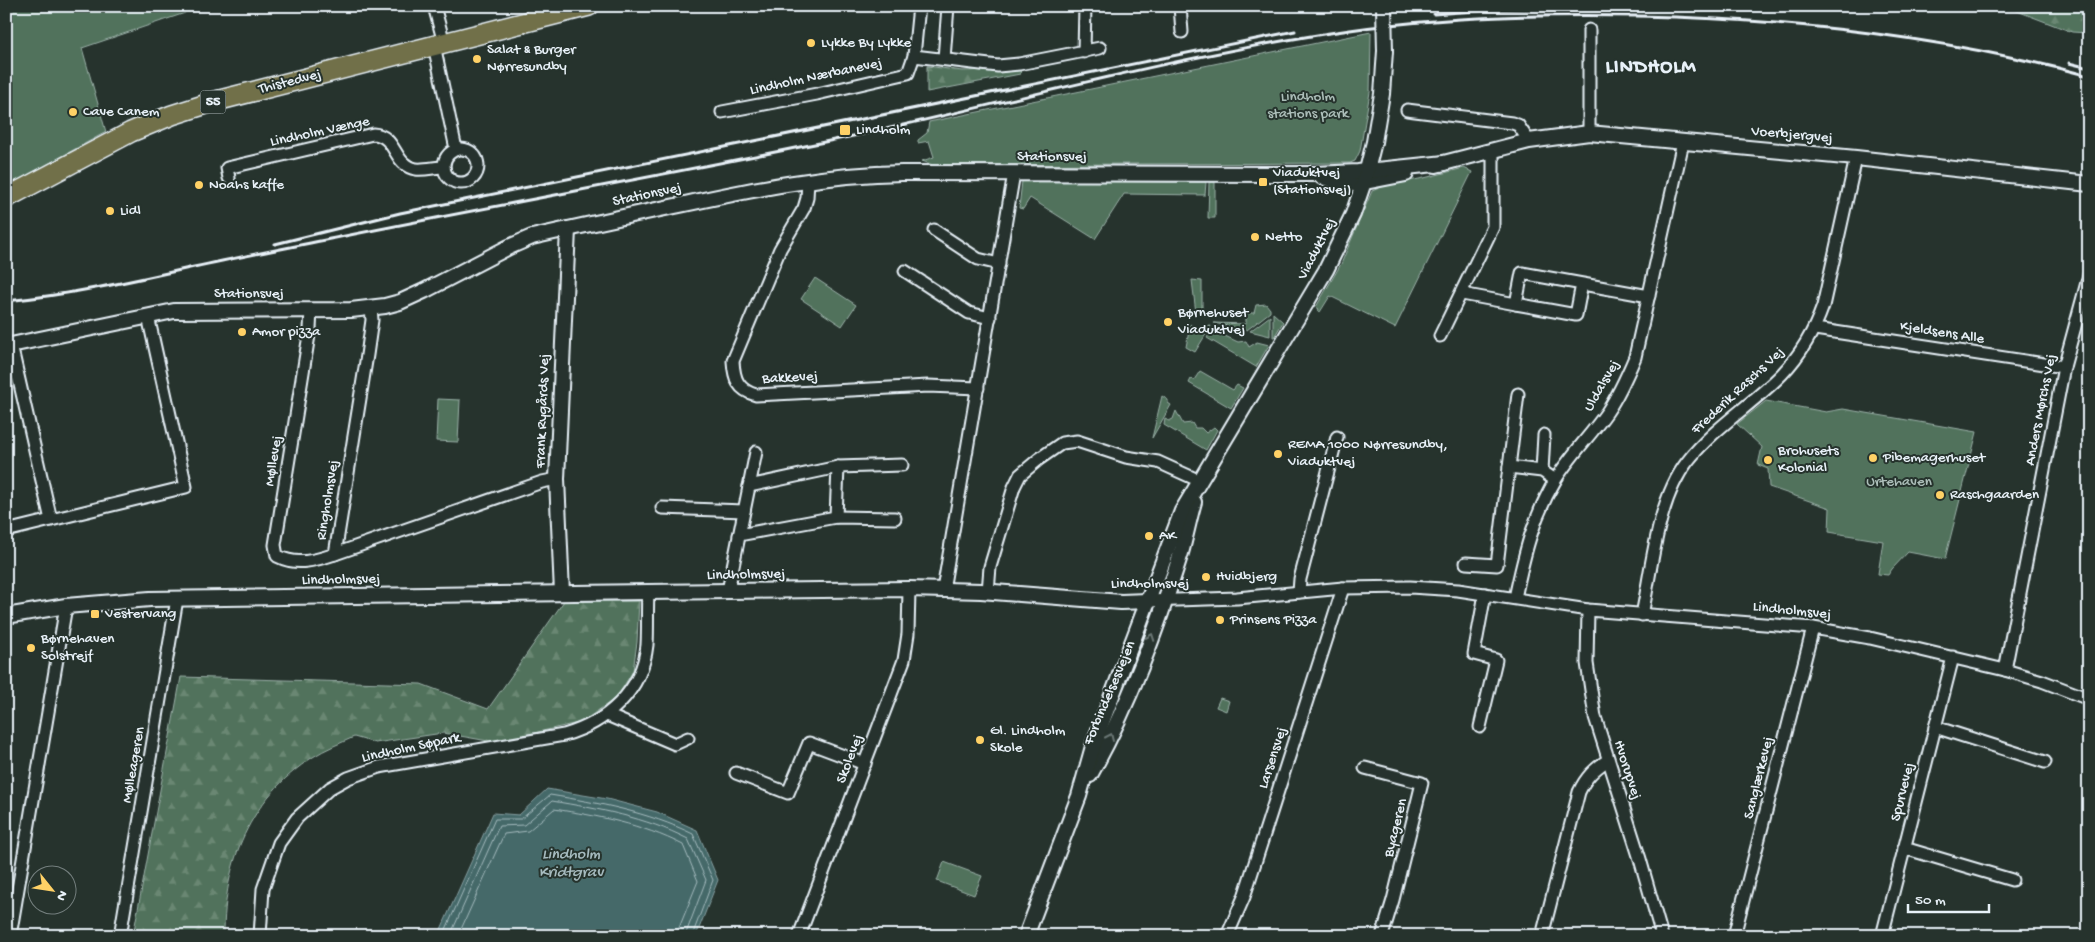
<svg xmlns="http://www.w3.org/2000/svg" width="2095" height="942" font-family="'Gochi Hand',sans-serif">
<style>
.green{fill:#51725b;stroke:#9cb2aa}
.forest{fill:url(#forest-firs);stroke:#9cb2aa}
.water{fill:#446969;stroke:#869fa2}
.lines{fill:none;stroke-linecap:round;stroke-linejoin:round}
.shore{stroke:#a6bbbf;stroke-width:1}
.river{stroke:#446969;stroke-width:20}
.minor-casing{stroke:#e8f1f8;stroke-width:15}
.tertiary-casing{stroke:#e8f1f8;stroke-width:18}
.primary-casing{stroke:#e8f1f8;stroke-width:22}
.minor{stroke:#26332d;stroke-width:11}
.tertiary{stroke:#26332d;stroke-width:14}
.primary{stroke:#71704a;stroke-width:19}
.rail{stroke:#e8f1f8;stroke-width:3}
.tertiary-bridge-casing{stroke:#e8f1f8;stroke-width:18;stroke-linecap:butt}
.tertiary-bridge{stroke:#26332d;stroke-width:14}
.oneway{stroke:#6a7674}
.poi-dot{fill:#ffd166;stroke:#26332d;stroke-width:2}
.labels{text-anchor:middle;dominant-baseline:central;stroke-width:4;stroke-linejoin:round;paint-order:stroke}
.shield{fill:#26332d;stroke:#aeb8bb;stroke-width:1}
.shield-label{font-size:14px;font-weight:bold;fill:#e8f1f8}
.poi-label{font-size:15px;fill:#e8f1f8;stroke:#26332d;text-anchor:start}
.street-label{font-size:15px;fill:#e8f1f8;stroke:#26332d}
.park-label{font-size:15px;fill:#acbeb9;stroke:#26332d}
.water-label{font-size:16px;font-style:italic;fill:#a6bbbf;stroke:#26332d}
.district-label{font-size:20px;font-weight:bold;letter-spacing:1px;fill:#e8f1f8;stroke:#26332d}
</style>
<defs>
<pattern id="forest-firs" width="22" height="20" patternUnits="userSpaceOnUse" patternTransform="scale(1.25)"><rect width="22" height="20" fill="#51725b"/><path d="M5 1l3.5 6h-7zM16 11l3.5 6h-7z" fill="#6a8773"/></pattern>
</defs>
<rect width="100%" height="100%" fill="#26332d"/>
<filter id="ink" filterUnits="userSpaceOnUse"><feTurbulence type="fractalNoise" baseFrequency=".02" numOctaves="2"/><feDisplacementMap in="SourceGraphic" scale="10" xChannelSelector="R" yChannelSelector="G"/><feConvolveMatrix kernelMatrix="1 2 1 2 8 2 1 2 1" color-interpolation-filters="sRGB"/></filter>
<g filter="url(#ink)">
<!-- green -->
<g class="green">
<path d="M 6,6 L 190,6 L 185,13 L 82,48 L 106,132 L 6,187 Z"/>
<path d="M 1371,32 L 1370,92 L 1360,151 L 1355,161 L 1350,163 L 933,165 L 922,161 L 934,157 L 929,141 L 918,143 L 918,140 L 927,133 L 929,122 Z"/>
<path d="M 1464,168 L 1472,172 L 1395,328 L 1330,296 L 1320,312 L 1318,311 L 1319,309 L 1316,307 L 1341,264 L 1372,191 L 1384,186 L 1424,178 Z"/>
<path d="M 1022,181 L 1206,182 L 1205,195 L 1124,194 L 1095,239 L 1030,198 L 1023,209 L 1019,208 Z"/>
<path d="M 1209,182 L 1215,182 L 1215,218 L 1208,218 Z"/>
<path d="M 815,278 L 856,305 L 842,326 L 801,299 Z"/>
<path d="M 1192,280 L 1202,281 L 1202,313 L 1196,313 Z"/>
<path d="M 1266,304 L 1270,309 L 1270,312 L 1247,330 L 1214,323 L 1246,324 L 1246,313 L 1254,313 L 1256,305 Z"/>
<path d="M 1273,313 L 1283,322 L 1274,337 L 1273,337 Z"/>
<path d="M 1270,316 L 1270,336 L 1250,331 Z"/>
<path d="M 1189,324 L 1197,328 L 1211,326 L 1195,352 L 1186,347 L 1189,331 L 1186,332 Z"/>
<path d="M 1212,330 L 1238,342 L 1246,341 L 1249,347 L 1257,342 L 1269,345 L 1256,367 L 1207,338 Z"/>
<path d="M 1200,371 L 1233,390 L 1237,385 L 1243,388 L 1231,408 L 1189,383 L 1191,379 L 1194,380 Z"/>
<path d="M 1162,396 L 1168,400 L 1168,403 L 1171,405 L 1152,438 Z"/>
<path d="M 438,399 L 460,400 L 458,442 L 436,441 Z"/>
<path d="M 1766,401 L 1826,412 L 1843,409 L 1977,432 L 1945,559 L 1908,552 L 1892,569 L 1888,575 L 1878,574 L 1883,541 L 1829,532 L 1830,508 L 1769,487 L 1768,469 L 1758,465 L 1762,447 L 1737,424 Z"/>
<path d="M 1176,411 L 1183,424 L 1192,423 L 1195,428 L 1201,428 L 1206,433 L 1214,427 L 1217,430 L 1206,450 L 1164,425 L 1165,419 L 1169,421 L 1173,419 Z"/>
<path d="M 1220,698 L 1229,701 L 1226,711 L 1216,707 Z"/>
<path d="M 944,862 L 982,876 L 974,895 L 937,881 Z"/>
</g>
<!-- forest -->
<g class="forest">
<path d="M 2004,6 L 2075,6 L 2089,24 L 2089,33 L 2072,32 Z"/>
<path d="M 927,66 L 962,71 L 1021,69 L 1020,74 L 927,92 Z"/>
<path d="M 564,601 L 639,601 L 637,642 L 633,671 L 617,697 L 582,722 L 494,742 L 443,733 L 375,743 L 354,737 C 341,743 325,749 313,757 C 249,799 224,862 224,936 L 133,936 L 181,677 L 421,684 L 488,709 Z"/>
</g>
<!-- water -->
<path class="water" d="M 547,789 L 607,799 L 657,812 L 697,830 L 718,880 L 696,936 L 438,936 L 493,813 L 519,815 Z"/>
<g class="lines">
<!-- shore -->
<g class="shore">
<path d="M 443,936 L 495,819 L 521,819 L 550,795 C 599,803 648,812 693,834 L 713,880 L 692,936"/>
<path d="M 450,936 L 499,826 L 524,825 L 552,801 C 599,809 645,817 688,839 L 706,880 L 685,936"/>
<path d="M 458,936 L 504,834 L 528,831 L 554,809 C 598,816 642,824 683,845 L 698,881 L 679,928 L 678,936"/>
</g>
<!-- river -->
<path class="river" d="M 2088,6 L 2089,7"/>
<!-- minor casing -->
<g class="minor-casing">
<g id="minor">
<path d="M 434,6 L 444,43"/>
<path d="M 531,6 L 535,19"/>
<path d="M 1180,6 L 1182,32"/>
<path d="M 434,45 L 456,149"/>
<path d="M 1084,52 L 1085,6"/>
<path d="M 914,56 L 998,66 L 1019,64 L 1100,48"/>
<path d="M 944,59 L 948,6"/>
<path d="M 1407,110 L 1512,123 L 1518,125 L 1529,141"/>
<path d="M 722,112 L 817,94 L 908,73 L 914,56 L 919,6"/>
<path d="M 1589,133 L 1589,30"/>
<circle cx="461" cy="166" r="17"/>
<path d="M 229,178 L 227,168 L 373,134 C 397,135 393,166 416,169 C 425,170 436,167 444,167"/>
<path d="M 808,181 L 807,198 L 804,208 L 780,249 L 733,361 C 734,379 738,390 756,395 L 928,386 L 978,388"/>
<path d="M 934,230 L 978,259 L 999,264"/>
<path d="M 905,271 L 969,313 L 990,318"/>
<path d="M 1582,284 L 1576,315 L 1516,304 L 1522,273 L 1649,296"/>
<path d="M 1462,294 L 1516,304"/>
<path d="M 371,308 L 372,320 L 367,355 L 335,554 L 542,482 L 557,479"/>
<path d="M 311,310 L 310,329 L 275,545 L 277,556 C 297,566 314,561 335,554"/>
<path d="M 1815,329 L 2064,367"/>
<path d="M 1440,336 L 1493,227 L 1493,150"/>
<path d="M 11,345 L 51,520"/>
<path d="M 1509,467 L 1542,471 L 1555,480"/>
<path d="M 1542,471 L 1544,435"/>
<path d="M 749,486 L 838,467 L 902,465"/>
<path d="M 662,508 L 744,511"/>
<path d="M 836,517 L 838,467"/>
<path d="M 6,531 L 186,487 L 148,316"/>
<path d="M 739,535 L 836,517 L 895,518"/>
<path d="M 1466,563 L 1497,565 L 1518,394"/>
<path d="M 943,590 L 1014,173"/>
<path d="M 728,591 L 756,452"/>
<path d="M 988,592 L 990,567 L 1014,487 L 1020,475 L 1039,459 L 1062,443 L 1077,441 L 1126,457 L 1158,462 L 1200,481"/>
<path d="M 1299,592 L 1300,579 L 1337,437"/>
<path d="M 1515,598 C 1524,555 1533,517 1556,479 C 1571,455 1591,435 1607,412 C 1619,394 1627,376 1635,357 L 1683,142"/>
<path d="M 1147,601 L 1237,598 L 1343,588 L 1410,587 L 1458,590 L 1588,610 L 1813,628 L 1870,638 L 2005,670 L 2042,681 L 2089,699"/>
<path d="M 1588,610 L 1587,663 L 1595,717 L 1640,859 L 1662,936"/>
<path d="M 1642,615 C 1652,567 1657,501 1687,462 C 1714,427 1752,405 1782,374 C 1801,354 1814,332 1823,306 L 1856,158"/>
<path d="M 2005,670 L 2064,367 L 2089,275"/>
<path d="M 607,715 L 675,744 L 688,738"/>
<path d="M 1480,727 L 1496,660 L 1474,654 L 1485,594"/>
<path d="M 1935,727 L 2045,762"/>
<path d="M 1365,768 L 1422,783 L 1393,900 L 1382,936"/>
<path d="M 736,773 L 788,793 L 809,743 L 865,764"/>
<path d="M 1904,848 L 2012,880"/>
<path d="M 10,936 L 66,606"/>
<path d="M 120,936 L 177,599"/>
<path d="M 260,936 L 263,889 L 279,843 L 297,818 L 330,788 L 348,778 L 379,767 L 564,735 C 606,723 642,692 647,645 C 648,628 647,609 648,592"/>
<path d="M 799,936 L 904,660 L 908,634 L 909,589"/>
<path d="M 1227,936 L 1244,897 L 1343,588"/>
<path d="M 1542,936 L 1579,792 C 1586,777 1594,769 1608,760"/>
<path d="M 1734,936 L 1813,628"/>
<path d="M 1882,936 L 1953,657"/>
</g>
</g>
<!-- tertiary casing -->
<g class="tertiary-casing">
<g id="tertiary">
<path d="M 1436,165 L 1529,141 L 1589,133 L 1856,158 L 2089,184"/>
<path d="M 1322,177 L 1343,183 L 1355,184 L 1406,174"/>
<path d="M 6,346 L 174,311 L 351,310 L 385,306 L 400,302 L 424,291 L 509,247 L 532,237 C 581,226 631,215 680,205 C 754,189 827,174 902,173 L 1314,174 L 1358,172 L 1445,163"/>
<path d="M 562,593 L 557,479 L 568,229"/>
<path d="M 6,616 L 66,606 L 150,599 L 648,592 L 909,589 L 981,591 L 1121,602 L 1147,601"/>
<path d="M 1090,775 C 1129,706 1157,629 1181,553 C 1186,536 1189,519 1194,502"/>
<path d="M 1026,936 L 1079,796 L 1094,743 L 1182,511 L 1326,270 L 1353,214 L 1364,182 L 1374,142 L 1382,94 L 1385,51"/>
</g>
</g>
<!-- primary casing -->
<g class="primary-casing">
<path id="primary" d="M 6,198 L 131,132 L 172,115 L 216,101 L 589,6"/>
</g>
<!-- minor -->
<use href="#minor" class="minor"/>
<!-- tertiary -->
<use href="#tertiary" class="tertiary"/>
<!-- primary -->
<use href="#primary" class="primary"/>
<!-- rail -->
<g class="rail">
<path d="M 1434,14 C 1514,7 1593,7 1674,9"/>
<path d="M 2069,63 L 2089,68"/>
<path d="M 275,244 L 400,213 L 1295,31"/>
<path d="M 6,301 C 70,295 132,281 194,267 C 243,256 292,247 340,237 C 517,201 695,170 872,132 C 1030,97 1190,53 1350,30 C 1445,17 1541,14 1637,16 C 1789,19 1941,36 2089,76"/>
</g>
<!-- tertiary-bridge casing -->
<g class="tertiary-bridge-casing">
<path id="tertiary-bridge" d="M 1384,6 L 1385,51"/>
</g>
<!-- tertiary-bridge -->
<use href="#tertiary-bridge" class="tertiary-bridge"/>
</g>
<!-- one-way arrows -->
<defs><path id="oneway-chevron" d="M-2-3.5L2.5 0L-2 3.5" fill="none" stroke-width="1.6" stroke-linecap="round" stroke-linejoin="round" transform="scale(1.25)"/></defs>
<g class="oneway">
<use href="#oneway-chevron" transform="translate(1151 637) rotate(-70)"/>
<use href="#oneway-chevron" transform="translate(1110 737) rotate(-66)"/>
</g>
</g>
<!-- markers -->
<g class="poi-dot">
<circle cx="811" cy="43" r="5"/>
<circle cx="477" cy="59" r="5"/>
<circle cx="73" cy="112" r="5"/>
<rect x="839" y="124" width="12" height="12" rx="2.5"/>
<rect x="1258" y="177" width="10" height="10" rx="2.5"/>
<circle cx="199" cy="185" r="5"/>
<circle cx="110" cy="211" r="5"/>
<circle cx="1255" cy="237" r="5"/>
<circle cx="1168" cy="322" r="5"/>
<circle cx="242" cy="332" r="5"/>
<circle cx="1278" cy="454" r="5"/>
<circle cx="1873" cy="458" r="5"/>
<circle cx="1768" cy="460" r="5"/>
<circle cx="1940" cy="495" r="5"/>
<circle cx="1149" cy="536" r="5"/>
<circle cx="1206" cy="577" r="5"/>
<rect x="90" y="609" width="10" height="10" rx="2.5"/>
<circle cx="1220" cy="620" r="5"/>
<circle cx="31" cy="648" r="5"/>
<circle cx="980" cy="740" r="5"/>
</g>
<g class="labels">
<!-- shield labels -->
<rect class="shield" x="200.5" y="90.5" width="25" height="23" rx="4"/>
<g class="shield-label">
<text x="213" y="102">55</text>
</g>
<!-- poi labels -->
<g class="poi-label">
<text x="821" y="43">Lykke By Lykke</text>
<text x="487" y="50">Salat &amp; Burger<tspan x="487" dy="17">Nørresundby</tspan></text>
<text x="83" y="112">Cave Canem</text>
<text x="856" y="130">Lindholm</text>
<text x="1273" y="173">Viaduktvej<tspan x="1273" dy="17">(Stationsvej)</tspan></text>
<text x="209" y="185">Noahs kaffe</text>
<text x="120" y="211">Lidl</text>
<text x="1265" y="237">Netto</text>
<text x="1178" y="313">Børnehuset<tspan x="1178" dy="17">Viaduktvej</tspan></text>
<text x="252" y="332">Amor pizza</text>
<text x="1288" y="445">REMA 1000 Nørresundby,<tspan x="1288" dy="17">Viaduktvej</tspan></text>
<text x="1778" y="451">Brohusets<tspan x="1778" dy="17">Kolonial</tspan></text>
<text x="1883" y="458">Pibemagerhuset</text>
<text x="1950" y="495">Raschgaarden</text>
<text x="1159" y="536">AK</text>
<text x="1216" y="577">Hvidbjerg</text>
<text x="105" y="614">Vestervang</text>
<text x="1230" y="620">Prinsens Pizza</text>
<text x="41" y="639">Børnehaven<tspan x="41" dy="17">Solstrejf</tspan></text>
<text x="990" y="731">Gl. Lindholm<tspan x="990" dy="17">Skole</tspan></text>
</g>
<!-- street labels -->
<g class="street-label">
<text transform="translate(816 77) rotate(-12)">Lindholm Nærbanevej</text>
<text transform="translate(290 82) rotate(-14)">Thistedvej</text>
<text transform="translate(320 132) rotate(-12)">Lindholm Vænge</text>
<text transform="translate(1792 135) rotate(5)">Voerbjergvej</text>
<text x="1052" y="157">Stationsvej</text>
<text transform="translate(647 195) rotate(-12)">Stationsvej</text>
<text transform="translate(1317 249) rotate(-63)">Viaduktvej</text>
<text x="249" y="294">Stationsvej</text>
<text transform="translate(1942 333) rotate(9)">Kjeldsens Alle</text>
<text transform="translate(790 378) rotate(-3)">Bakkevej</text>
<text transform="translate(1602 386) rotate(-60)">Uldalsvej</text>
<text transform="translate(1738 391) rotate(-43)">Frederik Raschs Vej</text>
<text transform="translate(2041 410) rotate(-79)">Anders Mørchs Vej</text>
<text transform="translate(543 411) rotate(-88)">Frank Rygårds Vej</text>
<text transform="translate(274 461) rotate(-81)">Møllevej</text>
<text transform="translate(328 500) rotate(-81)">Ringholmsvej</text>
<text transform="translate(746 575) rotate(-1)">Lindholmsvej</text>
<text transform="translate(341 580) rotate(-1)">Lindholmsvej</text>
<text x="1150" y="584">Lindholmsvej</text>
<text transform="translate(1792 611) rotate(6)">Lindholmsvej</text>
<text transform="translate(1110 693) rotate(-67)">Forbindelsesvejen</text>
<text transform="translate(411 748) rotate(-12)">Lindholm Søpark</text>
<text transform="translate(1273 758) rotate(-72)">Larsensvej</text>
<text transform="translate(850 759) rotate(-69)">Skolevej</text>
<text transform="translate(134 765) rotate(-80)">Mølleageren</text>
<text transform="translate(1627 770) rotate(72)">Hvorupvej</text>
<text transform="translate(1759 778) rotate(-76)">Sanglærkevej</text>
<text transform="translate(1903 792) rotate(-76)">Spurvevej</text>
<text transform="translate(1396 828) rotate(-76)">Byageren</text>
</g>
<!-- park labels -->
<g class="park-label">
<text x="1308" y="97">Lindholm<tspan x="1308" dy="17">stations park</tspan></text>
<text x="1899" y="482">Urtehaven</text>
</g>
<!-- water labels -->
<g class="water-label">
<text x="571" y="855">Lindholm<tspan x="571" dy="18">Kridtgrav</tspan></text>
</g>
<!-- district labels -->
<g class="district-label">
<text x="1651" y="68">LINDHOLM</text>
</g>
</g>
<!-- margin -->
<rect width="2095" height="942" fill="none" stroke="#26332d" stroke-width="25"/>
<rect x="12" y="12" width="2070" height="917" fill="none" stroke="#e8f1f8" stroke-width="2" filter="url(#ink)"/>
<!-- north arrow -->
<g transform="translate(52 890) rotate(120)"><circle r="24" fill="#26332d" stroke="#747f7e"/>
<path d="M0-4L9 19L0 12L-9 19Z" fill="#ffd166"/>
<text y="-8" font-size="14" font-weight="bold" text-anchor="middle" fill="#e8f1f8">N</text>
</g>
<!-- scale -->
<path d="M1908 904v8h81v-8" fill="none" stroke="#e8f1f8" stroke-width="2.5"/>
<text x="1915" y="904" font-size="15" fill="#e8f1f8" stroke="#26332d" stroke-width="4" paint-order="stroke">50 m</text>
</svg>
